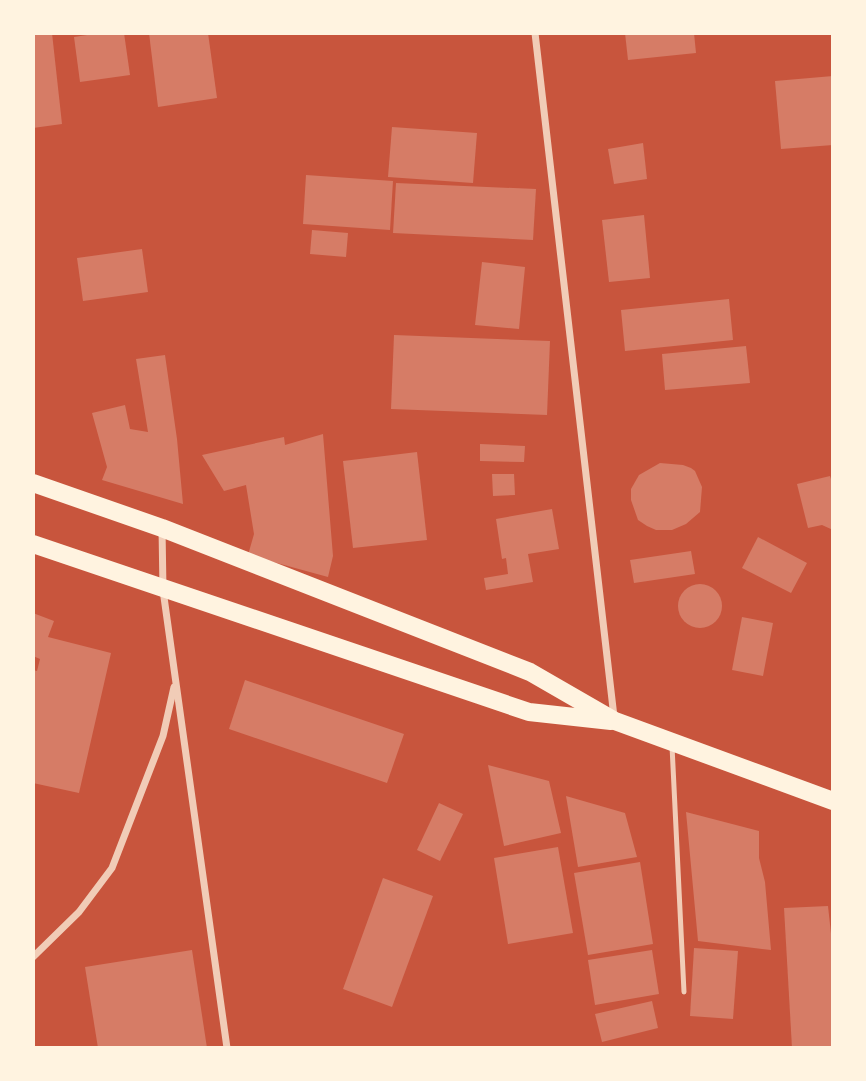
<svg xmlns="http://www.w3.org/2000/svg" width="866" height="1081" font-family="Arial,sans-serif">
<style>
.building{fill:#d67c66}
.lines{fill:none;stroke-linecap:round;stroke-linejoin:round}
.service{stroke:#f1ccb7;stroke-width:5}
.minor{stroke:#f1ccb7;stroke-width:7}
.primary{stroke:#fff3e0;stroke-width:18}
</style>
<rect width="100%" height="100%" fill="#c8553d"/>
<!-- building -->
<g class="building">
<path d="M 33,33 L 52,33 L 62,124 L 33,128 Z"/>
<path d="M 100,33 L 124,33 L 130,75 L 80,82 L 74,37 Z"/>
<path d="M 149,33 L 208,33 L 217,98 L 158,107 Z"/>
<path d="M 625,33 L 694,33 L 696,53 L 628,60 Z"/>
<path d="M 833,76 L 833,145 L 781,149 L 775,81 Z"/>
<path d="M 392,127 L 477,133 L 473,183 L 388,177 Z"/>
<path d="M 643,143 L 647,179 L 614,184 L 608,149 Z"/>
<path d="M 306,175 L 393,181 L 390,230 L 303,224 Z"/>
<path d="M 396,183 L 536,189 L 533,240 L 393,233 Z"/>
<path d="M 644,215 L 650,278 L 609,282 L 602,220 Z"/>
<path d="M 312,230 L 348,233 L 346,257 L 310,254 Z"/>
<path d="M 142,249 L 148,292 L 83,301 L 77,258 Z"/>
<path d="M 482,262 L 525,267 L 519,329 L 475,325 Z"/>
<path d="M 729,299 L 733,340 L 625,351 L 621,310 Z"/>
<path d="M 394,335 L 550,341 L 547,415 L 391,409 Z"/>
<path d="M 746,346 L 750,383 L 665,390 L 662,354 Z"/>
<path d="M 165,355 L 177,439 L 183,504 L 102,480 L 107,467 L 92,413 L 125,405 L 130,429 L 148,432 L 136,359 Z"/>
<path d="M 323,434 L 333,556 L 328,577 L 248,555 L 254,534 L 246,485 L 224,491 L 202,455 L 284,437 L 285,445 Z"/>
<path d="M 480,444 L 525,446 L 524,462 L 480,461 Z"/>
<path d="M 417,452 L 427,540 L 353,548 L 343,461 Z"/>
<path d="M 660,463 L 683,465 L 691,468 L 695,471 L 702,487 L 700,512 L 686,524 L 672,530 L 656,530 L 647,526 L 638,520 L 631,500 L 631,489 L 639,475 Z"/>
<path d="M 492,474 L 514,474 L 515,495 L 493,496 Z"/>
<path d="M 830,476 L 833,485 L 833,530 L 822,525 L 808,528 L 797,484 Z"/>
<path d="M 552,509 L 559,549 L 528,554 L 533,582 L 486,590 L 484,578 L 508,574 L 506,558 L 502,559 L 496,519 Z"/>
<path d="M 758,537 L 807,563 L 791,593 L 742,568 Z"/>
<path d="M 691,551 L 695,574 L 634,583 L 630,560 Z"/>
<circle cx="700" cy="606" r="22"/>
<path d="M 33,613 L 54,621 L 48,637 L 111,653 L 79,793 L 33,783 L 33,670 L 37,671 L 40,659 L 33,656 Z"/>
<path d="M 742,617 L 773,623 L 763,676 L 732,670 Z"/>
<path d="M 245,680 L 404,734 L 387,783 L 229,729 Z"/>
<path d="M 488,765 L 549,781 L 561,833 L 504,846 Z"/>
<path d="M 566,796 L 625,813 L 637,857 L 578,867 Z"/>
<path d="M 439,803 L 463,814 L 440,861 L 417,850 Z"/>
<path d="M 686,812 L 759,831 L 759,858 L 765,882 L 771,950 L 698,941 Z"/>
<path d="M 558,847 L 573,933 L 508,944 L 494,858 Z"/>
<path d="M 640,862 L 653,944 L 588,955 L 574,873 Z"/>
<path d="M 383,878 L 433,896 L 392,1007 L 343,989 Z"/>
<path d="M 828,906 L 833,952 L 833,1048 L 792,1048 L 784,908 Z"/>
<path d="M 694,948 L 738,951 L 733,1019 L 690,1016 Z"/>
<path d="M 192,950 L 207,1048 L 98,1048 L 85,967 Z"/>
<path d="M 652,950 L 659,994 L 595,1005 L 588,960 Z"/>
<path d="M 652,1001 L 658,1028 L 602,1042 L 595,1014 Z"/>
</g>
<g class="lines">
<!-- service -->
<path class="service" d="M 672,746 L 684,992"/>
<!-- minor -->
<g class="minor">
<path d="M 535,33 L 614,717"/>
<path d="M 162,528 L 163,590 L 227,1048"/>
<path d="M 33,957 L 79,912 L 112,868 L 163,736 L 174,687"/>
</g>
<!-- primary -->
<g class="primary">
<path d="M 33,483 L 162,528 L 530,672 L 615,721 L 833,801"/>
<path d="M 33,544 L 529,712 L 611,721"/>
</g>
</g>
<!-- border -->
<rect width="866" height="1081" fill="none" stroke="#fff3e0" stroke-width="70"/>
</svg>
